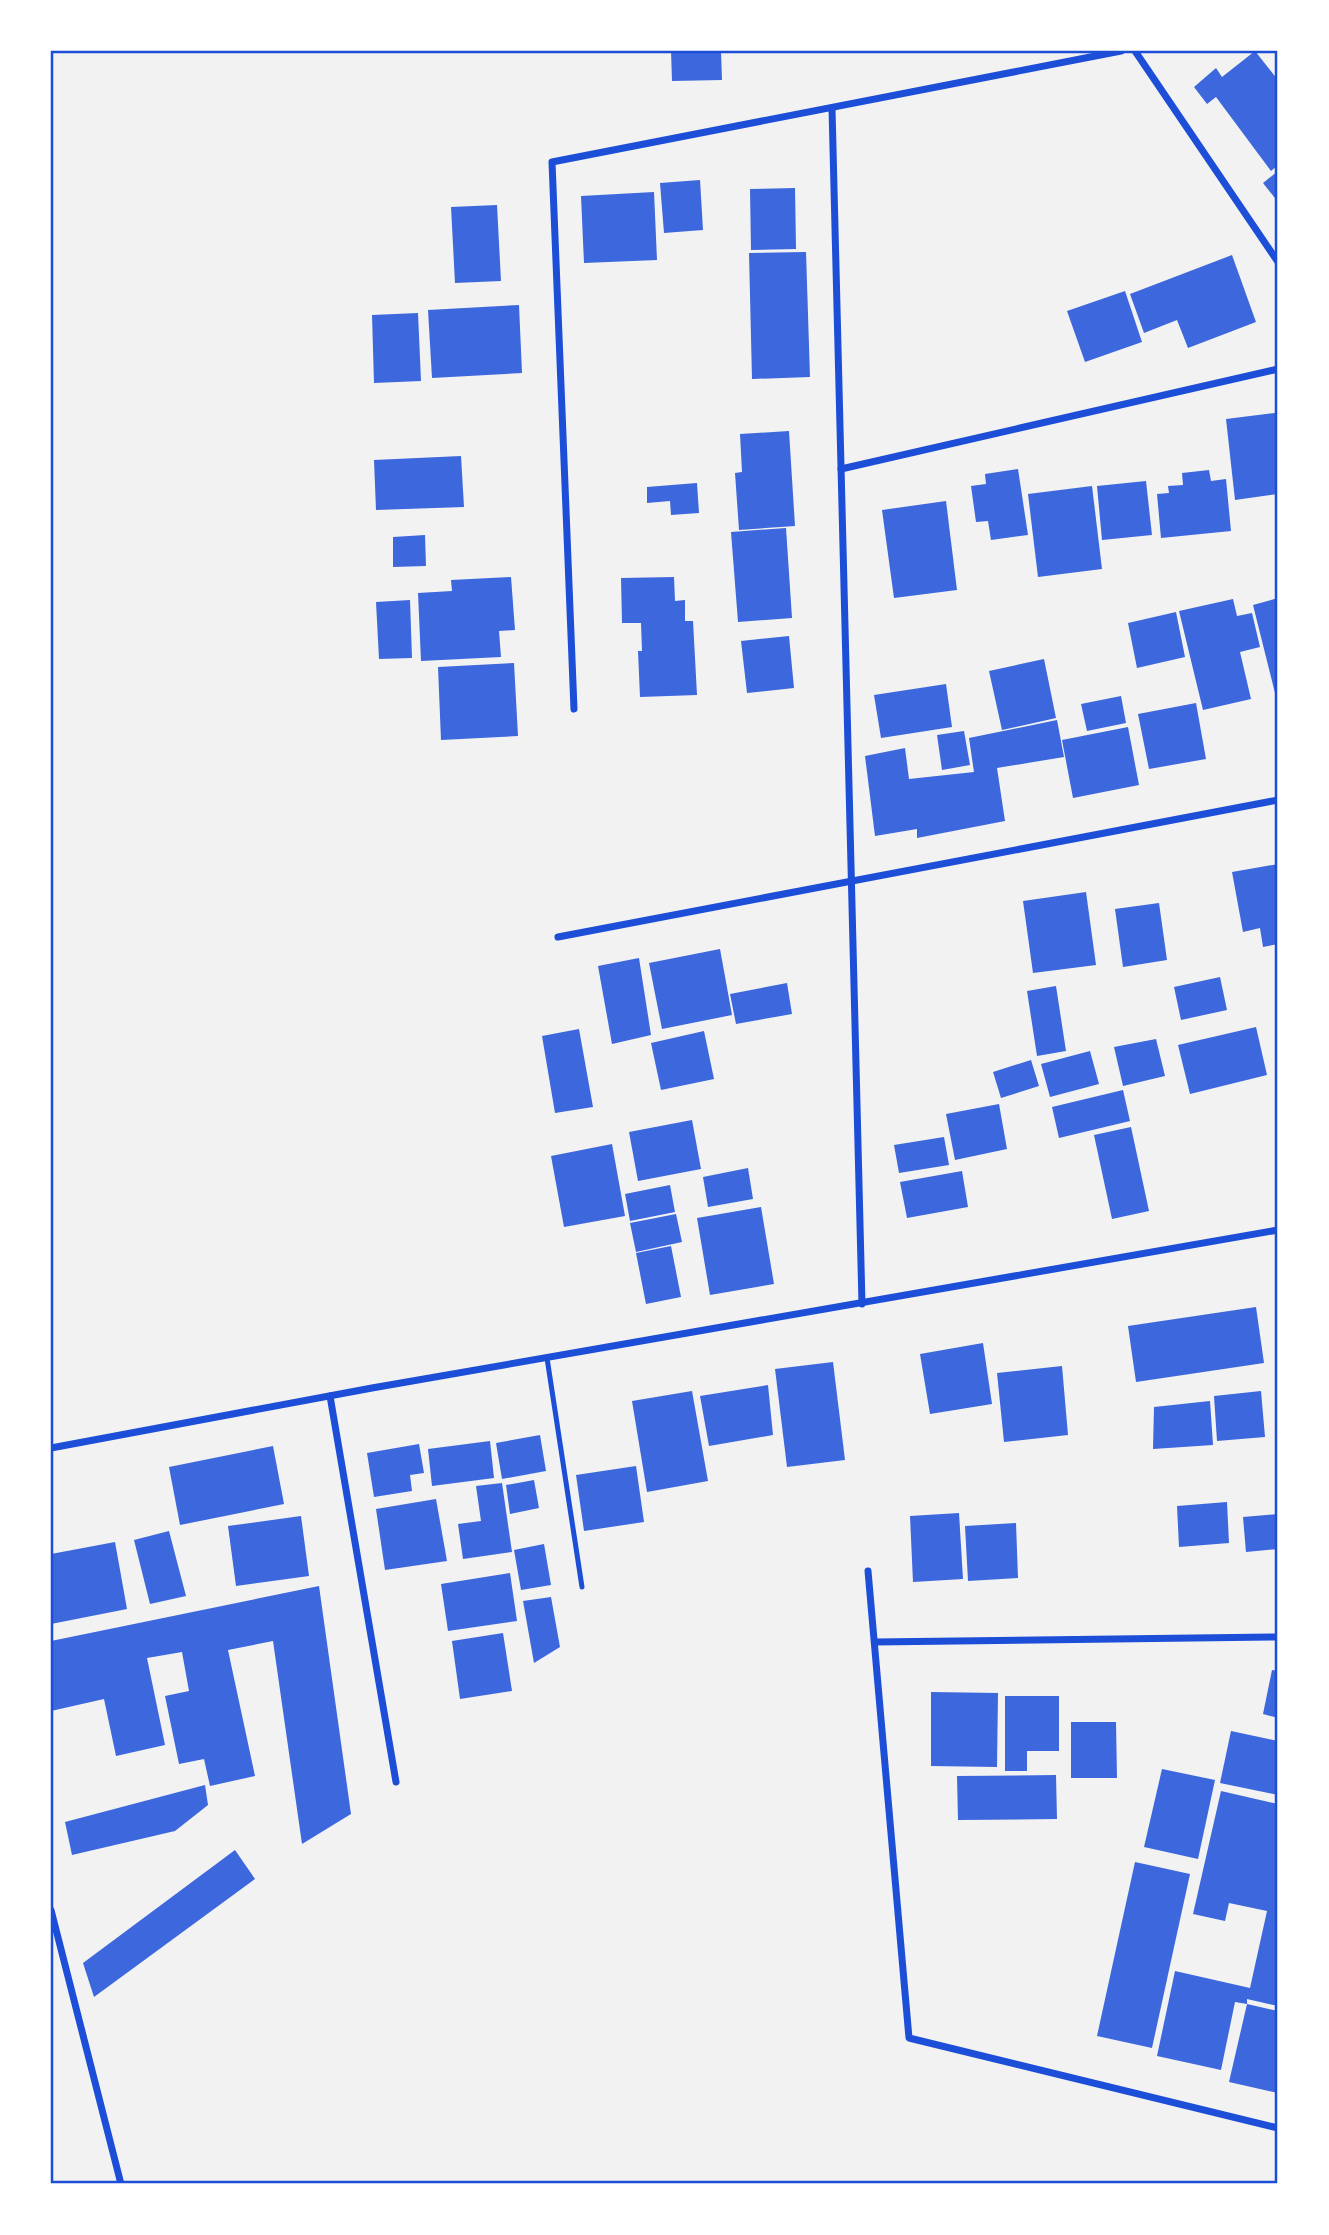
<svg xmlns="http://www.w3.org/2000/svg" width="1329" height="2235" font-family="'Fira Sans',sans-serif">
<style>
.building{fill:#3d67dc}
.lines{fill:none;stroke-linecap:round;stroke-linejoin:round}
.service{stroke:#1d4ed8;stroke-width:5}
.minor{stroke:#1d4ed8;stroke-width:7}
.neatline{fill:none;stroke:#1d4ed8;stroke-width:2.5}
</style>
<rect width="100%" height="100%" fill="#f2f2f2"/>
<!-- building -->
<g class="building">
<path d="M 671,51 L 721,51 L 722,80 L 672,81 Z"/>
<path d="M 1255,51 L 1278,80 L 1278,165 L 1271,171 L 1216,97 L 1207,104 L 1194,87 L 1216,68 L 1222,77 Z"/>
<path d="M 1278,171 L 1278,202 L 1263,183 Z"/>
<path d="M 700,180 L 703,230 L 664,233 L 660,183 Z"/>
<path d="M 795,188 L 796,249 L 751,250 L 750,189 Z"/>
<path d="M 654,192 L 657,260 L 584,263 L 581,196 Z"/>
<path d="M 497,205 L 501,281 L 455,283 L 451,207 Z"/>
<path d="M 806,252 L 810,377 L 752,379 L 749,253 Z"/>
<path d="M 1232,255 L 1256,322 L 1188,348 L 1177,320 L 1144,333 L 1130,294 Z"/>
<path d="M 1125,291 L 1142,342 L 1085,362 L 1067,311 Z"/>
<path d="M 519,305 L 522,373 L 432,378 L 428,310 Z"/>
<path d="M 418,313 L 421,381 L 374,383 L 372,315 Z"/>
<path d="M 1275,413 L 1278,494 L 1235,500 L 1226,419 Z"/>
<path d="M 789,431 L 795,526 L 739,530 L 735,473 L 742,472 L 740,434 Z"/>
<path d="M 461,456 L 464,507 L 376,510 L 374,460 Z"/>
<path d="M 1018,469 L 1028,535 L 991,540 L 988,521 L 976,522 L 971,486 L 986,484 L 985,474 Z"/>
<path d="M 1209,470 L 1211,481 L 1226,479 L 1231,531 L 1161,538 L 1157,494 L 1169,493 L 1168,486 L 1183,485 L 1182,473 Z"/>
<path d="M 1146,481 L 1152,535 L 1102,540 L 1097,486 Z"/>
<path d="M 697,483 L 699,513 L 671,515 L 670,501 L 647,503 L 647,487 Z"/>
<path d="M 1092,486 L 1102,569 L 1038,577 L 1028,494 Z"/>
<path d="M 946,501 L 957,590 L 894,598 L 882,510 Z"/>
<path d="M 786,528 L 792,618 L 738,622 L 731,532 Z"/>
<path d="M 425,535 L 426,566 L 393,567 L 393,537 Z"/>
<path d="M 511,577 L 515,630 L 499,631 L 501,657 L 421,661 L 418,593 L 452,591 L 451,580 Z"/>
<path d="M 674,577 L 675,601 L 685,600 L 685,621 L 693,621 L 697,695 L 640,697 L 638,651 L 642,651 L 641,623 L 622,623 L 621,578 Z"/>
<path d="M 1278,598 L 1278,701 L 1277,701 L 1253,605 Z"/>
<path d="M 1233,599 L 1237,616 L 1252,613 L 1260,647 L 1240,652 L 1251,699 L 1203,710 L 1179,611 Z"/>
<path d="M 410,600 L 412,658 L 379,659 L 376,602 Z"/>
<path d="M 1176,612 L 1185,657 L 1137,668 L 1128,623 Z"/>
<path d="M 789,636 L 794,688 L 747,693 L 741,641 Z"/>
<path d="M 1044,659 L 1056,718 L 1002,730 L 989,671 Z"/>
<path d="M 514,663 L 518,736 L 441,740 L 438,667 Z"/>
<path d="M 946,684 L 952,727 L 881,738 L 874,695 Z"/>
<path d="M 1121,696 L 1126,723 L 1087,731 L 1081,704 Z"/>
<path d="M 1196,703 L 1206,759 L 1149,769 L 1138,714 Z"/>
<path d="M 1057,720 L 1064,757 L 997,768 L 1005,821 L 917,838 L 917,829 L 875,836 L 865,756 L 905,748 L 909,779 L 974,772 L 969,738 Z"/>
<path d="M 1128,727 L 1139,785 L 1073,798 L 1062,740 Z"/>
<path d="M 964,731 L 970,765 L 942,770 L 937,735 Z"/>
<path d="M 1278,864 L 1278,944 L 1263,947 L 1260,928 L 1243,932 L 1232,872 Z"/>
<path d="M 1086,892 L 1096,965 L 1033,973 L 1023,901 Z"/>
<path d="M 1159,903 L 1167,960 L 1123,967 L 1115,909 Z"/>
<path d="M 720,949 L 732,1015 L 662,1029 L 649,963 Z"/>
<path d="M 639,958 L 651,1035 L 612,1044 L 598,966 Z"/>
<path d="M 1220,977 L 1227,1010 L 1181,1020 L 1174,987 Z"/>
<path d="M 787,983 L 792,1014 L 736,1024 L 730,994 Z"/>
<path d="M 1056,986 L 1066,1051 L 1037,1056 L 1027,991 Z"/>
<path d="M 1256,1027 L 1267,1075 L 1190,1094 L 1178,1045 Z"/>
<path d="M 579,1029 L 593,1107 L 555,1113 L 542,1036 Z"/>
<path d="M 704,1031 L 714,1079 L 661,1090 L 651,1043 Z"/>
<path d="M 1156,1039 L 1165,1076 L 1123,1086 L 1114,1047 Z"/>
<path d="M 1090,1051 L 1099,1084 L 1050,1097 L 1041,1064 Z"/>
<path d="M 1031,1060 L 1039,1086 L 1001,1098 L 993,1072 Z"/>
<path d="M 1123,1090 L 1130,1121 L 1059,1138 L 1052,1107 Z"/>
<path d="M 999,1104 L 1007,1149 L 955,1160 L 946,1114 Z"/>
<path d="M 692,1120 L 701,1169 L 638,1181 L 629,1132 Z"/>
<path d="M 1131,1127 L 1149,1211 L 1112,1219 L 1094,1135 Z"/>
<path d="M 944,1137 L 949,1165 L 899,1173 L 894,1145 Z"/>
<path d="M 612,1144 L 625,1216 L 564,1227 L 551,1156 Z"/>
<path d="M 748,1168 L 753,1199 L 708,1207 L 703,1177 Z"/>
<path d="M 962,1171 L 968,1207 L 907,1218 L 900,1182 Z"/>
<path d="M 670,1185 L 675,1212 L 630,1221 L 625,1194 Z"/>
<path d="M 761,1207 L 774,1284 L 710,1295 L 697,1218 Z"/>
<path d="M 676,1214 L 682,1242 L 636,1252 L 630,1223 Z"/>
<path d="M 671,1246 L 681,1297 L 646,1304 L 636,1253 Z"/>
<path d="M 1256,1307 L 1264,1363 L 1136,1382 L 1128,1326 Z"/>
<path d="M 983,1343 L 992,1404 L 930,1414 L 920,1354 Z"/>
<path d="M 833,1362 L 845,1460 L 787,1467 L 775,1369 Z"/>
<path d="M 1062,1366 L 1068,1435 L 1004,1442 L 997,1373 Z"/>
<path d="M 768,1385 L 773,1435 L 709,1446 L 700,1396 Z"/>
<path d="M 692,1391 L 708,1481 L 647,1492 L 632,1401 Z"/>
<path d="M 1261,1391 L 1265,1437 L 1217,1441 L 1214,1396 Z"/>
<path d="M 1210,1401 L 1213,1445 L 1153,1449 L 1154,1407 Z"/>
<path d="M 540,1435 L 546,1471 L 502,1479 L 496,1443 Z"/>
<path d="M 490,1441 L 494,1478 L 432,1486 L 428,1449 Z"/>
<path d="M 419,1444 L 424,1473 L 410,1475 L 412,1491 L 374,1497 L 367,1453 Z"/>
<path d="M 273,1446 L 284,1504 L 180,1525 L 169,1467 Z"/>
<path d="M 636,1466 L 644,1522 L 584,1531 L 576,1475 Z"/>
<path d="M 534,1480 L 539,1508 L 510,1514 L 506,1485 Z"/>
<path d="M 502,1483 L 512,1552 L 463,1559 L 458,1524 L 481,1521 L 476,1486 Z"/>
<path d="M 436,1499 L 447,1561 L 385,1570 L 376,1509 Z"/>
<path d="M 1227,1502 L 1229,1543 L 1179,1547 L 1177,1506 Z"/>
<path d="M 959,1513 L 963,1579 L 913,1582 L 910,1516 Z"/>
<path d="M 1278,1514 L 1278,1549 L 1246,1552 L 1243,1517 Z"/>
<path d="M 301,1516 L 309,1576 L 236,1586 L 228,1526 Z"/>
<path d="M 1016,1523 L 1018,1578 L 968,1581 L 965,1526 Z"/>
<path d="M 169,1531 L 186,1596 L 150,1604 L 134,1540 Z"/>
<path d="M 115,1542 L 127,1609 L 51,1624 L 51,1554 Z"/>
<path d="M 544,1544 L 551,1585 L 521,1590 L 514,1550 Z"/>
<path d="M 510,1573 L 517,1621 L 448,1631 L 441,1584 Z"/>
<path d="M 319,1586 L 351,1814 L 302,1844 L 273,1641 L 228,1650 L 255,1776 L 210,1786 L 204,1759 L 179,1764 L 165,1696 L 189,1691 L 182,1652 L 147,1658 L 165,1745 L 116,1756 L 104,1699 L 51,1711 L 51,1641 Z"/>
<path d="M 551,1597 L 560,1647 L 534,1663 L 523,1601 Z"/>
<path d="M 503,1633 L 512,1691 L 460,1699 L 452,1641 Z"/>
<path d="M 1272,1670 L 1278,1671 L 1278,1718 L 1263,1714 Z"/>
<path d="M 931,1692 L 998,1693 L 997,1767 L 931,1766 Z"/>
<path d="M 1005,1696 L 1059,1696 L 1059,1751 L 1027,1751 L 1027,1771 L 1005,1771 Z"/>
<path d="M 1071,1722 L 1116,1722 L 1117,1778 L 1071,1778 Z"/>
<path d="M 1231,1731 L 1278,1741 L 1278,1795 L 1220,1783 Z"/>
<path d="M 1162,1769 L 1215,1780 L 1198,1859 L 1144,1847 Z"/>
<path d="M 1056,1775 L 1057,1819 L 958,1820 L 957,1776 Z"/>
<path d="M 205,1785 L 208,1805 L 175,1831 L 72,1855 L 65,1822 Z"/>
<path d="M 1221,1791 L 1278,1804 L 1278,2006 L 1247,1999 L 1247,2004 L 1235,2002 L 1221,2070 L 1157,2056 L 1175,1971 L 1250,1988 L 1267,1911 L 1229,1903 L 1225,1921 L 1193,1914 Z"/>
<path d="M 235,1850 L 255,1879 L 94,1997 L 83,1963 Z"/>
<path d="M 1135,1862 L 1190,1874 L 1152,2048 L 1097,2036 Z"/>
<path d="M 1247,2004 L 1278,2011 L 1278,2093 L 1229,2082 Z"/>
</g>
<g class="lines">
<!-- service -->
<path class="service" d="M 547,1358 L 582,1587"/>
<!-- minor -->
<g class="minor">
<path d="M 1135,51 L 1278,262"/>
<path d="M 832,108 L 862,1304"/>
<path d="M 841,469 L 1278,369"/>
<path d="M 574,709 L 552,162 L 1121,51"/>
<path d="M 558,937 L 1278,800"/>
<path d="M 330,1396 L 396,1782"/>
<path d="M 51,1448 L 372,1388 L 1278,1230"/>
<path d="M 868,1571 L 909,2038 L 1278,2128"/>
<path d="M 875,1642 L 1278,1637"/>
<path d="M 51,1910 L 121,2184"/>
</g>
</g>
<!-- border -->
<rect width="1329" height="2235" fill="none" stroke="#ffffff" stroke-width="105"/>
<rect x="52" y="52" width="1224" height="2130" class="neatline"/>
</svg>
